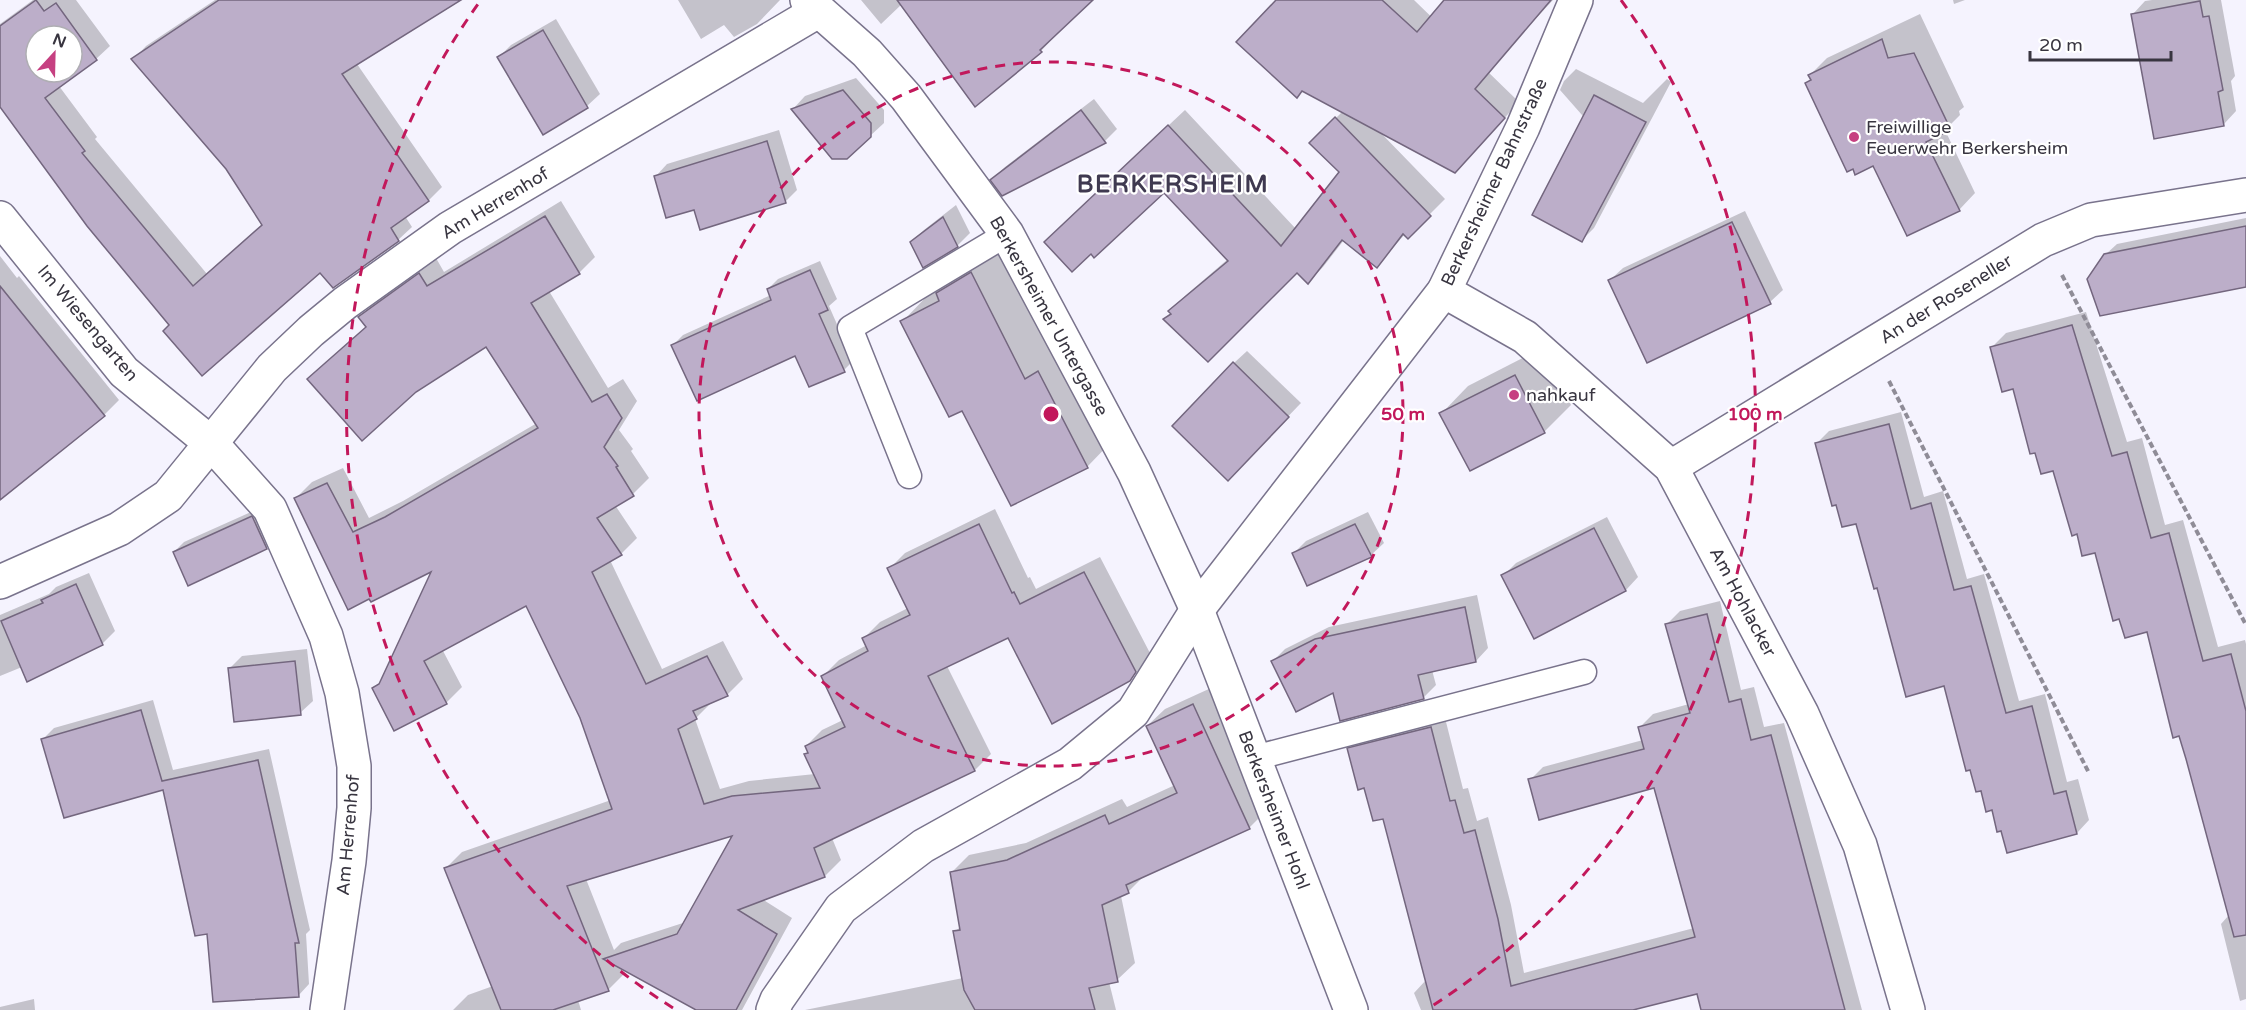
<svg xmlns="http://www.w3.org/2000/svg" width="2246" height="1010" font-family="'Varela Round',sans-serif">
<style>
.shadow{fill:#0003;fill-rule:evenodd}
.building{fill:#bcaec9;stroke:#73667e;stroke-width:1.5;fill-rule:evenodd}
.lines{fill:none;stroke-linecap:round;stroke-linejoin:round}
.service-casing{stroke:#79738c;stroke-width:27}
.minor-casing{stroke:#79738c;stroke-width:36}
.path{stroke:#8f8c97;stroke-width:4;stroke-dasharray:6 3;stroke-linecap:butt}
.service{stroke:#fff;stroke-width:24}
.minor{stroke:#fff;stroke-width:33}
.ring{fill:none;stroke:#c2185b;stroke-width:3;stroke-dasharray:10 8}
.poi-dot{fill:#c64081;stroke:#fff;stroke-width:2}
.labels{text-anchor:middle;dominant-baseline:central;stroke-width:4.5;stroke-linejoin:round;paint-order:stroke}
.poi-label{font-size:18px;fill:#383540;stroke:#fff;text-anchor:start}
.street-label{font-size:18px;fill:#383540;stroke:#fff}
.district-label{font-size:24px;font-weight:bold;letter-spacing:1.5px;fill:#3f3950;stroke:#fff}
.centre{fill:#c2185b;stroke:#fff;stroke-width:3}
.ring-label{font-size:18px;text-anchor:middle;font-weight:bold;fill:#c2185b;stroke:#fff;stroke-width:4.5;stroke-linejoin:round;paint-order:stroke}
</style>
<rect width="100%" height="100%" fill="#f5f3fe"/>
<!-- shadow -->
<g class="shadow">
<path d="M 33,0 L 76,0 L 110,46 L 96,59 L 59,86 L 97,137 L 95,139 L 207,274 L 263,224 L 227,168 L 133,60 L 146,46 L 215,0 L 452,0 L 357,64 L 442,187 L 429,200 L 405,216 L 412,227 L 398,240 L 334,286 L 320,271 L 171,325 L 0,104 L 0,24 ZM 36,36 L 72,36 L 72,72 L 36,72 Z"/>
<path d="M 678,0 L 780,0 L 757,24 L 734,37 L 724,25 L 701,39 Z"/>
<path d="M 861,0 L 1091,0 L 1055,34 L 1056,35 L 1041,51 L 902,4 L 881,24 Z"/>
<path d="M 1278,0 L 1414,0 L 1519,102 L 1470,156 L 1379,131 L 1445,199 L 1408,236 L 1405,234 L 1377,266 L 1344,240 L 1323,267 L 1308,282 L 1297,271 L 1165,319 L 1172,312 L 1170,311 L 1186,295 L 1228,259 L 1164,191 L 1061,226 L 1185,110 L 1296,229 L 1341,172 L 1311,143 L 1343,111 Z"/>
<path d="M 1480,0 L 1553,0 L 1516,40 Z"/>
<path d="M 1953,0 L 1965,0 L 1954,4 Z"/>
<path d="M 2152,0 L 2221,0 L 2235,76 L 2231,81 L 2236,111 L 2224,124 L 2155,137 L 2133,14 L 2145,1 Z"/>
<path d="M 1920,14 L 1964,107 L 1959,111 L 1960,115 L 1945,130 L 1975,193 L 1959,210 L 1874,164 L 1807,83 L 1812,78 L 1810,75 L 1827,58 Z"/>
<path d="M 556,19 L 600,94 L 587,106 L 543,133 L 499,57 L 511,45 Z"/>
<path d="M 1576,69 L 1643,103 L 1667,79 L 1671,82 L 1594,228 L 1582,240 L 1604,140 L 1560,90 L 1564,81 Z"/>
<path d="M 856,78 L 884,110 L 884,123 L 870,136 L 793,109 L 805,96 Z"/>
<path d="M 1094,99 L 1117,129 L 1105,141 L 1002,194 L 992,180 L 1005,167 Z"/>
<path d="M 779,130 L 797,190 L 785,202 L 695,208 L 656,176 L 667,164 Z"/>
<path d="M 561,201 L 595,257 L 579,273 L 549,291 L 608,388 L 623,379 L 637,401 L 619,430 L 633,449 L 631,451 L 649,478 L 633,494 L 615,505 L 637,538 L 621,554 L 610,560 L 662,669 L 723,641 L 743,679 L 727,695 L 713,701 L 695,719 L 720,789 L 749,781 L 815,774 L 806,755 L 809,751 L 806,746 L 822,730 L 843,720 L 823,676 L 839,660 L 867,645 L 864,638 L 880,622 L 908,608 L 889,569 L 905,553 L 995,509 L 1028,578 L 1030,577 L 1036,589 L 1100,557 L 1151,655 L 1130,680 L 1008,636 L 947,666 L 991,754 L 975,770 L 832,838 L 841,860 L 825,876 L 762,899 L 792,918 L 742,1010 L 699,1010 L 621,967 L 624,974 L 608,990 L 578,1000 L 581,1010 L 453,1010 L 468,995 L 493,986 L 446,868 L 462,852 L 611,800 L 581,717 L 527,604 L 442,649 L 462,687 L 446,703 L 374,688 L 383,679 L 434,569 L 370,597 L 296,498 L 312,482 L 343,468 L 369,518 L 403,501 L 537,423 L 486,345 L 309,379 L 367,326 L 360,317 L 376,301 L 436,258 L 444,272 ZM 735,834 L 686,922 L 621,943 L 614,950 L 586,879 Z"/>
<path d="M 956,205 L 970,233 L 957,246 L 911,242 L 924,230 Z"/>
<path d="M 1745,211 L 1783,290 L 1770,302 L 1610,280 L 1623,268 Z"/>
<path d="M 2246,218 L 2246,286 L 2105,255 L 2117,244 Z"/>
<path d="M 999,246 L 1114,439 L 1087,467 L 902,322 L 929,294 L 945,286 L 965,266 Z"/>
<path d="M 0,256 L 17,278 L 19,276 L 119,400 L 104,415 L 0,498 Z"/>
<path d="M 820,261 L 837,299 L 829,306 L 853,361 L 844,370 L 796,354 L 673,345 L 683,335 L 771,295 L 768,289 L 778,279 Z"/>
<path d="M 2086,312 L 2127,442 L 2142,438 L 2165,525 L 2183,520 L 2218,647 L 2245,640 L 2246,644 L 2246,999 L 2240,1001 L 2221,924 L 2229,915 L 2180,734 L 2148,630 L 2096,551 L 2078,532 L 2054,469 L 2015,387 L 1991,348 L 2006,333 Z"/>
<path d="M 1542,348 L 1571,405 L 1544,432 L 1441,414 L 1468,386 Z"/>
<path d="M 1247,351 L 1301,403 L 1228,479 L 1234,363 Z"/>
<path d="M 1901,412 L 1924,497 L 1943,491 L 1967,579 L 1984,574 L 2019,701 L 2045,694 L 2067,782 L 2078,779 L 2089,820 L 2077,833 L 2002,829 L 1982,789 L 1946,684 L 1878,586 L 1857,522 L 1817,443 L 1829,431 Z"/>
<path d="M 262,507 L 276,538 L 266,548 L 174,552 L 184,542 Z"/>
<path d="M 1368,512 L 1384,543 L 1371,555 L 1308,584 L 1294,553 L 1306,541 Z"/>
<path d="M 1607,517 L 1638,577 L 1626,590 L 1534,637 L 1503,576 L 1516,563 Z"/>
<path d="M 89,573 L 115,631 L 102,644 L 26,681 L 22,667 L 0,676 L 0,615 L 49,594 L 56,587 Z"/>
<path d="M 1477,595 L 1488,648 L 1476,661 L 1432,670 L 1436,685 L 1423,698 L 1334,691 L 1273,661 L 1285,649 L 1329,627 Z"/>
<path d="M 1720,601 L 1741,690 L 1754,687 L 1764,727 L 1784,723 L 1862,1010 L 1703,1010 L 1698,992 L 1630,1010 L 1421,1010 L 1414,993 L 1426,980 L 1384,817 L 1365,786 L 1349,749 L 1362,736 L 1444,714 L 1463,789 L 1468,788 L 1477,821 L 1488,817 L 1511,905 L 1524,973 L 1694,928 L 1655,787 L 1530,780 L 1543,767 L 1643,740 L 1640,727 L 1653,714 L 1689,704 L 1667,624 L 1680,611 Z"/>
<path d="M 307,649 L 313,701 L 300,713 L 229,669 L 242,656 Z"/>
<path d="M 1211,688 L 1267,810 L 1249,828 L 1146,874 L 1128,892 L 1121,896 L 1135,963 L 1117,980 L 1109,982 L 1116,1010 L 805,1010 L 963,978 L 955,932 L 961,926 L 951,873 L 969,855 L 1026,843 L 1122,799 L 1127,807 L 1175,785 L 1147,726 L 1165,709 Z"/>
<path d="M 153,700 L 173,770 L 269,749 L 310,930 L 306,934 L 309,984 L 298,996 L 208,932 L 164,788 L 43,739 L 54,728 Z"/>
<path d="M 34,999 L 35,1010 L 0,1010 L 0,1007 Z"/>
</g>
<!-- building -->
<g class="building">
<path d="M 36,0 L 44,11 L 56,3 L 97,60 L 45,98 L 85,151 L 82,153 L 193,286 L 262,225 L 226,169 L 131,59 L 219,0 L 461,0 L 342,74 L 429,201 L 391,228 L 399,241 L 333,288 L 320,273 L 202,376 L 163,331 L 169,325 L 87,226 L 0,107 L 0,26 ZM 36,36 L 72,36 L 72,72 L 36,72 Z"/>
<path d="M 897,0 L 1093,0 L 1040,50 L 1042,52 L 975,107 Z"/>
<path d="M 1276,0 L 1382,0 L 1417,32 L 1444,0 L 1551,0 L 1475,89 L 1505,118 L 1455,173 L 1302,91 L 1297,98 L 1236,42 Z"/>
<path d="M 2200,1 L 2203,17 L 2209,16 L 2223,90 L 2218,92 L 2224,126 L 2154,139 L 2131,14 Z"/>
<path d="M 543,30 L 588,108 L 543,135 L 497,57 Z"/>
<path d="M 1882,39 L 1888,58 L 1914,53 L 1948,124 L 1942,127 L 1944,133 L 1926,142 L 1960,211 L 1907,236 L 1873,166 L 1855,175 L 1853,169 L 1847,172 L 1805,83 L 1811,80 L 1808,75 Z"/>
<path d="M 843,90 L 871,123 L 871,137 L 847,159 L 832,159 L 791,109 Z"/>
<path d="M 1594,95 L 1646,122 L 1582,242 L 1532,215 Z"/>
<path d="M 1081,110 L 1106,143 L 1002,196 L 990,180 Z"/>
<path d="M 1335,117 L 1431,216 L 1408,239 L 1403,234 L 1377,268 L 1342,240 L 1308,284 L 1297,273 L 1208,362 L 1163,319 L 1171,314 L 1168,311 L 1228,261 L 1164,193 L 1094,258 L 1091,254 L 1072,272 L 1044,242 L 1168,125 L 1281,246 L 1339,172 L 1309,143 Z"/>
<path d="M 767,141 L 786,203 L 700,230 L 694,210 L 666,218 L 654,176 Z"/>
<path d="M 545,216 L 580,274 L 531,303 L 592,402 L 607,394 L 622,418 L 604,447 L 618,466 L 616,467 L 634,496 L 597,518 L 622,555 L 592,572 L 646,684 L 707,656 L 728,696 L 693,711 L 697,719 L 678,729 L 704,804 L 732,796 L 820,788 L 804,754 L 808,753 L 805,746 L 845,727 L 821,676 L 868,651 L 862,638 L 910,615 L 887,568 L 979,524 L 1012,593 L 1014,592 L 1020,604 L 1084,572 L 1136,672 L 1130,681 L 1052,724 L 1008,638 L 928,676 L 975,771 L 814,848 L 825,877 L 738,910 L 777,934 L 736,1010 L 696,1010 L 603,959 L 677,934 L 732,836 L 567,886 L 609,991 L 553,1010 L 501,1010 L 444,868 L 612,809 L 580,718 L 526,606 L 424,661 L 447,704 L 394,731 L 372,688 L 379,684 L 431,572 L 371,602 L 369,599 L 348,610 L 294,498 L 327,483 L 353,532 L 385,517 L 538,428 L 486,347 L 416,392 L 362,441 L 307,379 L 366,327 L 358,317 L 419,273 L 427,286 Z"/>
<path d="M 943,217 L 958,247 L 923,268 L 910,242 Z"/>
<path d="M 1732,222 L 1771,304 L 1647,363 L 1608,280 Z"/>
<path d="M 2246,226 L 2246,287 L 2100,316 L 2087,279 L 2104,254 Z"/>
<path d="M 810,270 L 828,310 L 819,314 L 845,372 L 809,387 L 795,356 L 697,401 L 671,345 L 771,300 L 767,289 Z"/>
<path d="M 971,272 L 1025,379 L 1038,371 L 1088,468 L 1011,506 L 962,411 L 949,417 L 900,321 L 939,301 L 936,293 Z"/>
<path d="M 0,286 L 105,416 L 0,500 Z"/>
<path d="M 2072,325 L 2112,456 L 2127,452 L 2151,538 L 2169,533 L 2203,661 L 2231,654 L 2246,711 L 2246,935 L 2234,937 L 2186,759 L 2179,736 L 2173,738 L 2147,632 L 2125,638 L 2119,619 L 2113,621 L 2095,553 L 2082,556 L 2077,534 L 2072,536 L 2053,471 L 2041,474 L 2035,453 L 2030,454 L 2013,389 L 2002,392 L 1990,347 Z"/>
<path d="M 1233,362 L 1289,417 L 1228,481 L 1172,426 Z"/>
<path d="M 1515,375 L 1545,433 L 1470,471 L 1439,413 Z"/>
<path d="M 1889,424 L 1911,509 L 1931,503 L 1954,590 L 1971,586 L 2006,713 L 2032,706 L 2054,794 L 2066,791 L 2077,834 L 2007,853 L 2001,831 L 1997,832 L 1992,810 L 1986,812 L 1981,791 L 1976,792 L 1970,770 L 1966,771 L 1944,686 L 1906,697 L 1877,588 L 1874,589 L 1856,524 L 1842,527 L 1836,505 L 1832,506 L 1815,443 Z"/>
<path d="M 252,516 L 267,549 L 188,586 L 173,552 Z"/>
<path d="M 1355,524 L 1372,557 L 1307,586 L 1292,553 Z"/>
<path d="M 1594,528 L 1626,591 L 1534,639 L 1501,575 Z"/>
<path d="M 76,584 L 103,645 L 27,682 L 1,621 L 43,603 L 41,600 Z"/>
<path d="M 1465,607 L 1476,662 L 1418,675 L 1424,699 L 1340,721 L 1333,693 L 1296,712 L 1271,661 L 1315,639 Z"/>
<path d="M 1707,614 L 1729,702 L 1741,699 L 1751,740 L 1771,735 L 1845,1010 L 1701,1010 L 1697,994 L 1633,1010 L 1433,1010 L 1383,819 L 1373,821 L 1364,788 L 1358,790 L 1347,748 L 1431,727 L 1450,801 L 1455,800 L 1464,833 L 1475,830 L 1498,919 L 1511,986 L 1695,937 L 1654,788 L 1539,820 L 1528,779 L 1644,749 L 1638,727 L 1690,713 L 1665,624 Z"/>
<path d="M 295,661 L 301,715 L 234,722 L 228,668 Z"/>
<path d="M 1193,704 L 1250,829 L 1126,885 L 1129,893 L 1102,905 L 1118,982 L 1089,988 L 1095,1010 L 975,1010 L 964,990 L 953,931 L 960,930 L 950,872 L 1007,860 L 1105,815 L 1109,824 L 1177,793 L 1146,726 Z"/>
<path d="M 141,710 L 162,781 L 258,760 L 299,943 L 295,943 L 299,997 L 213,1002 L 207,934 L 195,936 L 163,790 L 64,818 L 41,739 Z"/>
</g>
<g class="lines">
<!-- service casing -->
<g class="service-casing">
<g id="service">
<path d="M 909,476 L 850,328 L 1007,234"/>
<path d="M 1254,758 L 1584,672"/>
</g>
</g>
<!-- minor casing -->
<g class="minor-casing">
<g id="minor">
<path d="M 807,0 L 867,53 L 906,97 L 1007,234 L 1134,472 L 1197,610 L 1351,1010"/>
<path d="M 0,218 L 124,372 L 212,444 L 270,509 L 326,636 L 342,693 L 354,766 L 354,808 L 349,861 L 327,1010"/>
<path d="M 1444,291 L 1525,337 L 1671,467 L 1802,714 L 1860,845 L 1908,1010"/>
<path d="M 1671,467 L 2043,240 L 2091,220 L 2246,195"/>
<path d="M 0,582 L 119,529 L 168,496 L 272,368 L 311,331 L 345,303 L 450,228 L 818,11"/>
<path d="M 773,1010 L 777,1000 L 841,908 L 923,846 L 1070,764 L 1133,712 L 1197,610 L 1444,291 L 1523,127 L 1576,0"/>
</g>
</g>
<!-- path -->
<g class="path">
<path d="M 2062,275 L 2246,625"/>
<path d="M 1889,381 L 2089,773"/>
</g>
<!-- service -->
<use href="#service" class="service"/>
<!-- minor -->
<use href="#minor" class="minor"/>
</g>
<!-- distance rings -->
<g class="ring">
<circle cx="1051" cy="414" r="352"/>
<path d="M673 1008A704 704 0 0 1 481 0M1621 0A704 704 0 0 1 1429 1008"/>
</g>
<!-- markers -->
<g class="poi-dot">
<circle cx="1854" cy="137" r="6"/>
<circle cx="1514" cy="395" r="6"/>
</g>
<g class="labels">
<!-- poi labels -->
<g class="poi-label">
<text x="1866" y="127">Freiwillige<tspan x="1866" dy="21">Feuerwehr Berkersheim</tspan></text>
<text x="1526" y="395">nahkauf</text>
</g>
<!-- street labels -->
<g class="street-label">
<text transform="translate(1494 182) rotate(-65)">Berkersheimer Bahnstraße</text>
<text transform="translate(495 203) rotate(-31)">Am Herrenhof</text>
<text transform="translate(1946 299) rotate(-32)">An der Roseneller</text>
<text transform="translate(1049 316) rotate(61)">Berkersheimer Untergasse</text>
<text transform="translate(88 323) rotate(50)">Im Wiesengarten</text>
<text transform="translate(1743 602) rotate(62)">Am Hohlacker</text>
<text transform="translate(1274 810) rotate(69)">Berkersheimer Hohl</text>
<text transform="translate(348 835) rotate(-85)">Am Herrenhof</text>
</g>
<!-- district labels -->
<g class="district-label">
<text x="1173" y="184">BERKERSHEIM</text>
</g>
</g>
<circle cx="1051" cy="414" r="9" class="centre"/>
<g class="ring-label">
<text x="1403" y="420">50 m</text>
<text x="1755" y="420">100 m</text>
</g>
<!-- north arrow -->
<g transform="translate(54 54) rotate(22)"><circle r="28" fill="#ffffff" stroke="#afaeb3" stroke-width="1.5"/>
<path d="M0-4.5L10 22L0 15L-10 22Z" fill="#c64081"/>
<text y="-9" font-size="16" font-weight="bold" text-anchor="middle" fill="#383540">N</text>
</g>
<!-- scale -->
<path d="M2030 51v9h141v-9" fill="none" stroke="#383540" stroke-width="3"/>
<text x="2039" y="51" font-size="18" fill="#383540" stroke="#ffffff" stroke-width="4.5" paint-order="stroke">20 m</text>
</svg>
